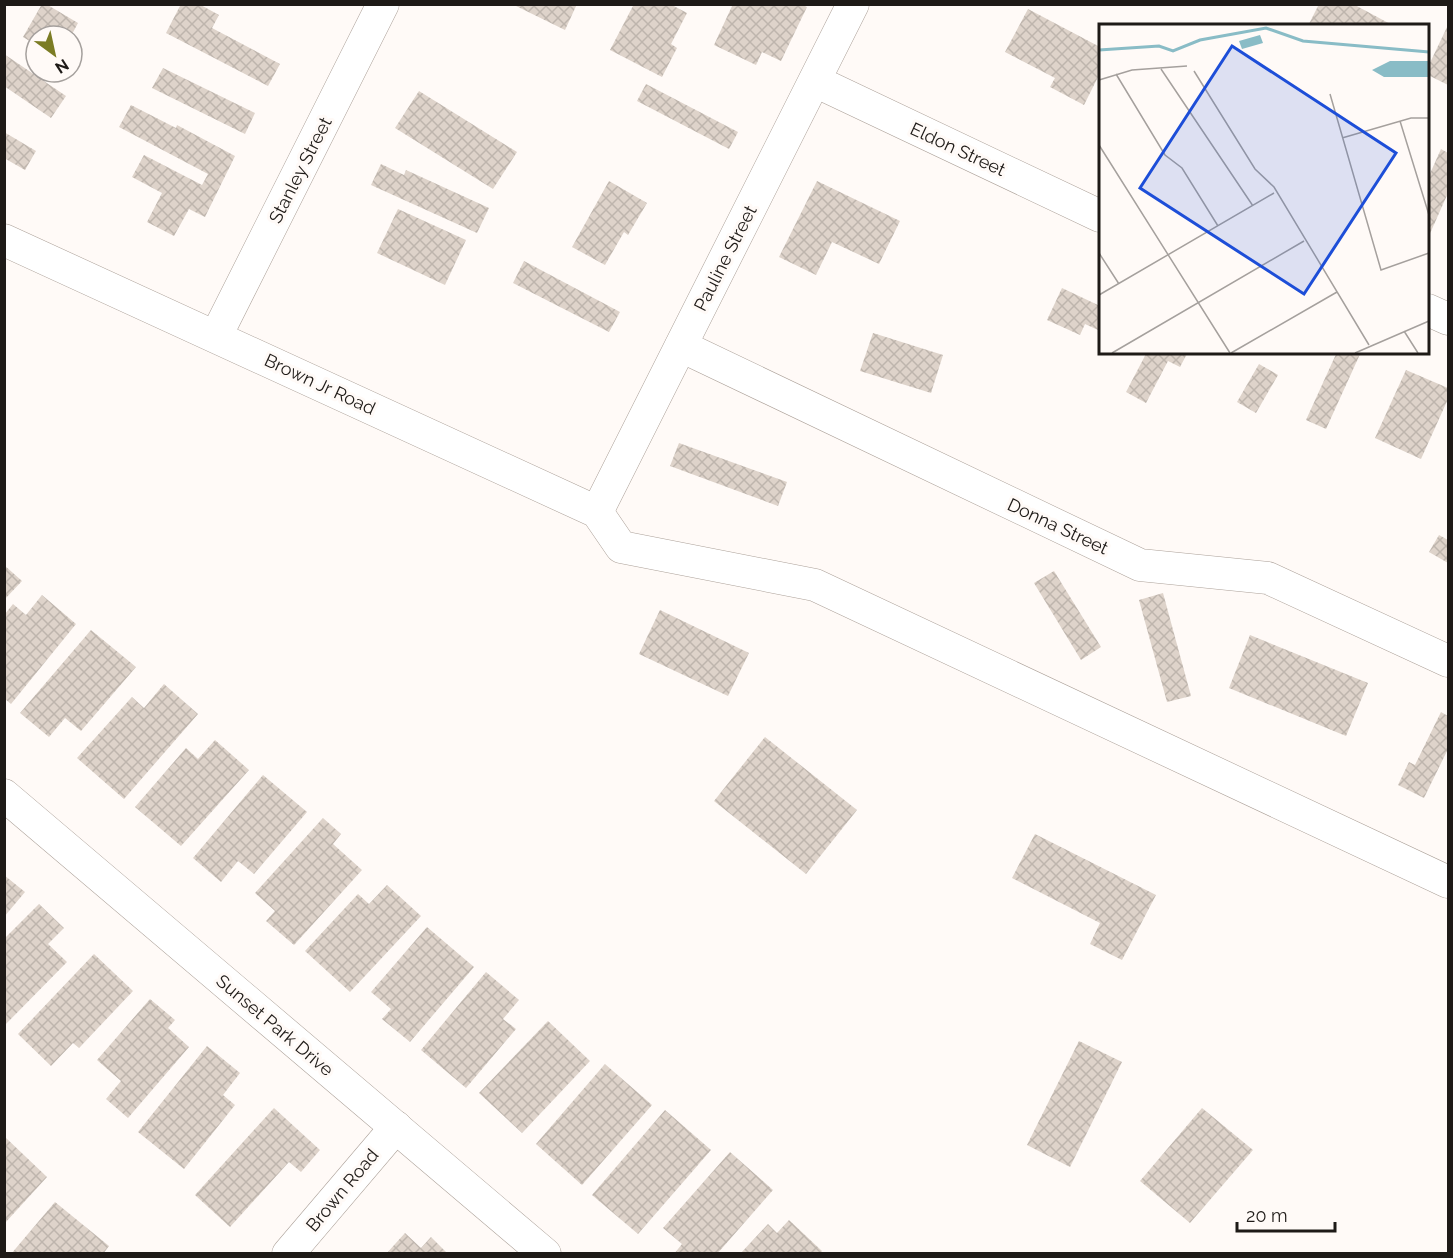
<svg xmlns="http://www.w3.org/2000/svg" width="1453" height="1258" font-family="Raleway,sans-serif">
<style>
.building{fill:url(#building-cross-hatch)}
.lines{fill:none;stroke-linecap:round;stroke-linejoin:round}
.street-casing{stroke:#aca199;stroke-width:33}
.street{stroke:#fff;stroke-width:32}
.labels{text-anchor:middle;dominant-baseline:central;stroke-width:6;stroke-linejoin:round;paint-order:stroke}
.street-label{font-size:18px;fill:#1e1a17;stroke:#fffaf7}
.inset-river{fill:none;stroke:#89bcc6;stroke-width:3}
.inset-road{fill:none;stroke:#a5a09d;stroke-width:1.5}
.view{fill:#1d4ed8;fill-opacity:0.15;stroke:#1d4ed8;stroke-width:3}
.inset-edge{fill:none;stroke:#1e1a17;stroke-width:3}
</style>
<defs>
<pattern id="building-cross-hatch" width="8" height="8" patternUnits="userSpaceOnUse" patternTransform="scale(1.5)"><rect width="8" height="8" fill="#ded3ca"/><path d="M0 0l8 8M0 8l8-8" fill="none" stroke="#beb5ad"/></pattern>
</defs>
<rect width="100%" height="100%" fill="#fffaf7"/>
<!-- building -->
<g class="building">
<path d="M 42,4 L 46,4 L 78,23 L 71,36 L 36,36 L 36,45 L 23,37 Z"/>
<path d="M 181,4 L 199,4 L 219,15 L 212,28 L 280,64 L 268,86 L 166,33 Z"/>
<path d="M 512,4 L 577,4 L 565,30 Z"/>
<path d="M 634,4 L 670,4 L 687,13 L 671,44 L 677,48 L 662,77 L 610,50 Z"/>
<path d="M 733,4 L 801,4 L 807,7 L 781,61 L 762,52 L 756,65 L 714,45 Z"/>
<path d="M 1319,4 L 1353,4 L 1394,26 L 1308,26 Z"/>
<path d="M 1028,9 L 1100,47 L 1100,73 L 1084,105 L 1050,87 L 1055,78 L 1005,52 Z"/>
<path d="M 1448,25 L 1448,85 L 1428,75 L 1428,67 Z"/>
<path d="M 4,54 L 66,96 L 51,118 L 4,86 Z"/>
<path d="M 163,68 L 255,113 L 245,134 L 152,88 Z"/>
<path d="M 646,84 L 738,132 L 729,149 L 637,101 Z"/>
<path d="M 419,91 L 517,152 L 493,189 L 395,128 Z"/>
<path d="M 131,105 L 176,128 L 177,125 L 235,156 L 205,217 L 189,209 L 174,236 L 147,222 L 162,193 L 132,177 L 144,155 L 202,185 L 208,174 L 119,127 Z"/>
<path d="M 4,132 L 36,151 L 25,170 L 4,158 Z"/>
<path d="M 1441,149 L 1448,153 L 1448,193 L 1428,238 L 1428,178 Z"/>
<path d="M 381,164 L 404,175 L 406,170 L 489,208 L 477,233 L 371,185 Z"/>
<path d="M 609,181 L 647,203 L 628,235 L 624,232 L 605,265 L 572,247 Z"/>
<path d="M 817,181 L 900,221 L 879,264 L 832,242 L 816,275 L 779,257 Z"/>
<path d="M 398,209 L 466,240 L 445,285 L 377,253 Z"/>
<path d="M 524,261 L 620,312 L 609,332 L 513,283 Z"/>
<path d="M 1062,288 L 1100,306 L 1100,326 L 1098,330 L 1085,324 L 1080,335 L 1047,320 Z"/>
<path d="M 873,333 L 943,355 L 931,393 L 860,371 Z"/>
<path d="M 1147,352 L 1188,352 L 1180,367 L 1168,361 L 1146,403 L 1126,392 Z"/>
<path d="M 1337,352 L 1361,352 L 1326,429 L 1306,420 Z"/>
<path d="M 1259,364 L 1278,375 L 1256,413 L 1237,402 Z"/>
<path d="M 1406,370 L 1448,388 L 1448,399 L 1421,459 L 1375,438 Z"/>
<path d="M 679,443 L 787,482 L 778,506 L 670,466 Z"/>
<path d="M 1439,535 L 1448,540 L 1448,563 L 1429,552 Z"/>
<path d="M 4,565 L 22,581 L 4,600 Z"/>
<path d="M 1054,571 L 1101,647 L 1081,660 L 1034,583 Z"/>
<path d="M 1163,593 L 1191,696 L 1167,702 L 1139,600 Z"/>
<path d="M 42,595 L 76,624 L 11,704 L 5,699 L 5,614 L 13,604 L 26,615 Z"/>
<path d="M 660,610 L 749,653 L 728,696 L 639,654 Z"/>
<path d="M 91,630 L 136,667 L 81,731 L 65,718 L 49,737 L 20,713 Z"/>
<path d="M 1250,635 L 1368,683 L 1346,736 L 1229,688 Z"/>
<path d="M 164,684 L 198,714 L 124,799 L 77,758 L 132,697 L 144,708 Z"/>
<path d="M 1441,712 L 1448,716 L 1448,749 L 1424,798 L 1398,785 L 1409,762 L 1415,765 Z"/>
<path d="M 765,737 L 857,810 L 806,874 L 714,801 Z"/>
<path d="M 215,740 L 249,770 L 181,846 L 135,807 L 186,748 L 198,759 Z"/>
<path d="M 263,775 L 307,812 L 254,874 L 238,861 L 221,882 L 193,858 Z"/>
<path d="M 323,818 L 341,834 L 333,844 L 362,870 L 294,945 L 266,921 L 275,911 L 255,893 Z"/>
<path d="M 1035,834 L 1156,895 L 1122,960 L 1090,944 L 1100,923 L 1012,878 Z"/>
<path d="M 4,875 L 25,892 L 4,917 Z"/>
<path d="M 387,885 L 421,916 L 350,992 L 305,951 L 358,894 L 369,904 Z"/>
<path d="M 39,904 L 64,928 L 48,944 L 67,962 L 4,1026 L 4,939 Z"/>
<path d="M 427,927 L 474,967 L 410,1042 L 382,1019 L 391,1009 L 371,992 Z"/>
<path d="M 94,954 L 133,991 L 79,1048 L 73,1043 L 51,1066 L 18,1034 Z"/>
<path d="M 486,972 L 519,1000 L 503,1019 L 516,1029 L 466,1088 L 421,1050 Z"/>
<path d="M 150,999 L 175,1020 L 168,1028 L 189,1047 L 128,1118 L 106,1099 L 121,1081 L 97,1060 Z"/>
<path d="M 548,1021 L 590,1061 L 522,1133 L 479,1093 Z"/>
<path d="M 1079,1041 L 1122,1062 L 1070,1167 L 1027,1145 Z"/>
<path d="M 207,1046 L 240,1073 L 223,1095 L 235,1105 L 184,1169 L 138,1132 Z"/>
<path d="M 605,1064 L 652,1105 L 582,1185 L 536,1144 Z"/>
<path d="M 274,1108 L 320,1150 L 301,1172 L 289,1162 L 230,1227 L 195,1195 Z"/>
<path d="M 1202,1108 L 1253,1150 L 1190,1223 L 1140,1181 Z"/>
<path d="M 665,1110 L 711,1150 L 638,1234 L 592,1195 Z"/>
<path d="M 5,1137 L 47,1177 L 5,1223 Z"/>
<path d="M 730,1152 L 773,1190 L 717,1254 L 674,1254 L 682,1244 L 663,1228 Z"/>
<path d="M 55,1202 L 109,1246 L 103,1254 L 11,1254 Z"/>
<path d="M 789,1220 L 822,1251 L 820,1254 L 740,1254 L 768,1224 L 777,1233 Z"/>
<path d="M 405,1233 L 421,1248 L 431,1237 L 448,1254 L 386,1254 Z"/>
</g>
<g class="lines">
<!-- street casing -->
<g class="street-casing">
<g id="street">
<path d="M 815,81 L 1100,216"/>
<path d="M 4,240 L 597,512 L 621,547 L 815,585 L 1448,882"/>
<path d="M 1428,310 L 1448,319"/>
<path d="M 216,336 L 383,4"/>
<path d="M 681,346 L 1140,565 L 1268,578 L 1448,661"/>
<path d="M 597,512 L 853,4"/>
<path d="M 4,795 L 545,1254"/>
<path d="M 288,1254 L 396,1127"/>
</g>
</g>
<!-- street -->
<use href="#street" class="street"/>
</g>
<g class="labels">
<!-- street labels -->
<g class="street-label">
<text transform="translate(958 149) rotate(25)">Eldon Street</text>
<text transform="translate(300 170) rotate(-63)">Stanley Street</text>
<text transform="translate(725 258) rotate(-63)">Pauline Street</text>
<text transform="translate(320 384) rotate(25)">Brown Jr Road</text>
<text transform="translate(1058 526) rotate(25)">Donna Street</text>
<text transform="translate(275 1025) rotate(40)">Sunset Park Drive</text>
<text transform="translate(342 1190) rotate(-50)">Brown Road</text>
</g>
</g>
<!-- overview -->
<g transform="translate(1099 24)">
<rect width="330" height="330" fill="#fffaf7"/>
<path d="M 161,11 L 164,19 L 143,25 L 140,17 ZM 291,37 L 330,37 L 330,53 L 285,53 L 273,46 Z" fill="#89bcc6"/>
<path class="inset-river" d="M 0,26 L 60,22 L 74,27 L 101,16 L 167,4 L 204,17 L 330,28"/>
<path class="inset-road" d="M 62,45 L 154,182M 95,47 L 156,145 L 175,163 L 270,321M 17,50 L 66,131 L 83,144 L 119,202M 0,56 L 33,46 L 88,42M 231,70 L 282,246 L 330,229M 301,97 L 330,191M 243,114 L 312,94 L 330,94M 0,121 L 131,329M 0,229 L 20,260M 0,271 L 175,169M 305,307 L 319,329M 13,329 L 205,217M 132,329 L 238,268M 256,329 L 330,297"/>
<path class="view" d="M 133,22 L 297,129 L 205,270 L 41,164 Z"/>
<rect width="330" height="330" class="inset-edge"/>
</g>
<!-- border -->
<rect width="1453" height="1258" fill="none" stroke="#1e1a17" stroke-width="12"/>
<!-- north arrow -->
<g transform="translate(54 54) rotate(147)"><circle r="28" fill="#fffaf7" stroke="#a5a09d" stroke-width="1.5"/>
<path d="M0-4.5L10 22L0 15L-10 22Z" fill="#7b7c24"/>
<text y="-9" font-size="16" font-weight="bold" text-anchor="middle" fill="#1e1a17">N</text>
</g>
<!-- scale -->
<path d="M1237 1222v9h98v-9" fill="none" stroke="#1e1a17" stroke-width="3"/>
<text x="1246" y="1222" font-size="18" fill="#1e1a17" stroke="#fffaf7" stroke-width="4.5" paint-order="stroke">20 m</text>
</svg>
